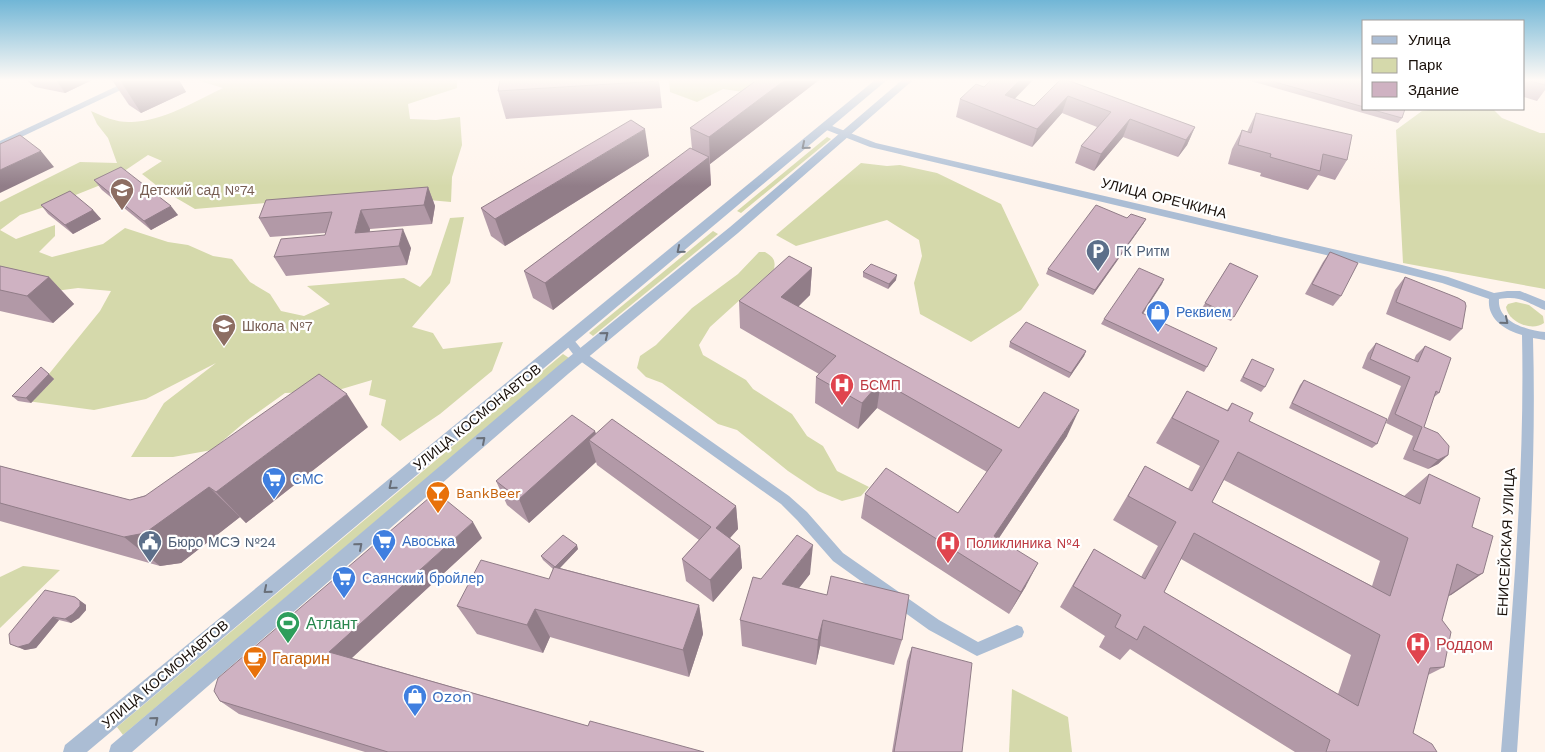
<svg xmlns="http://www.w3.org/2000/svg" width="1545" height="752" font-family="'Work Sans',sans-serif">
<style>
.green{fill:#d5d9ab}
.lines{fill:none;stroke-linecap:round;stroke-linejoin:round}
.minor{fill:#abbdd4;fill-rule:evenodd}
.tertiary{fill:#abbdd4;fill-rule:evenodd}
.wall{fill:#b299a7;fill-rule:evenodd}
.shaded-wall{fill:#917d88}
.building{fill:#cfb2c2;stroke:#917d88;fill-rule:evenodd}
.oneway{stroke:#696f79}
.labels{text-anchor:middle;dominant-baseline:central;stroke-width:4.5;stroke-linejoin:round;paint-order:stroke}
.education-label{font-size:14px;fill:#785e54;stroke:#fff;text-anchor:start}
.street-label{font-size:14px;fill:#19100a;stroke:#fff}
.service-label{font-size:14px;fill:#4e5e75;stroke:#fff;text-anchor:start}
.shop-label{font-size:14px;fill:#366cbe;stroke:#fff;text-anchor:start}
.health-label{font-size:14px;fill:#be3a42;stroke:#fff;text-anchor:start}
.food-label{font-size:14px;fill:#c56008;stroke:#fff;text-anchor:start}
.near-leisure-label{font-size:16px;fill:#27864d;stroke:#fff;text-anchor:start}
.near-health-label{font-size:16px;fill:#be3a42;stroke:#fff;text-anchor:start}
.near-food-label{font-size:16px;fill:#c56008;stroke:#fff;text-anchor:start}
.near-shop-label{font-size:16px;fill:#366cbe;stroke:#fff;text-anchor:start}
</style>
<rect width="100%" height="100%" fill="#fff4ec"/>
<!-- green -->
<g class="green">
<path d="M 197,80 L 457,80 L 457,88 L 408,104 L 410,119 L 436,120 L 460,117 L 462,145 L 452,177 L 451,202 L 406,198 L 277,202 L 195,209 L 161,189 L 142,174 L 162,161 L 148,155 L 108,182 L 53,204 L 20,215 L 0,230 L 0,202 L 80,162 L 117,163 L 108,138 L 97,124 L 91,111 C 104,117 118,123 132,122 C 164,121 195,101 223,88 Z"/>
<path d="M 669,80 L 782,80 L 743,92 L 723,89 L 697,102 L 670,92 Z"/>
<path d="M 1439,109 L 1493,109 L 1502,118 L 1540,133 L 1545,133 L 1545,289 L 1403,263 L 1396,130 L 1422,111 Z"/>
<path d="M 827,137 L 831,139 L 741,213 L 737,211 Z"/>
<path d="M 861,163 L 887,166 L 900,165 L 937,173 L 1001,204 L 1039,285 L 1021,310 L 971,342 L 920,314 L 914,283 L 922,256 L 919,240 L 887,220 L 796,246 L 776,235 Z"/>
<path d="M 464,217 L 450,283 L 412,327 L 433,333 L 443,349 L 503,342 L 492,371 L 440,414 L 400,441 L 381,425 L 386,400 L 369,395 L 372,380 L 335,391 L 285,393 L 246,421 L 212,450 L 173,457 L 131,457 L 164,403 L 216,363 L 146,399 L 94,410 L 27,401 L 100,311 L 111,291 L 78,288 L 40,293 L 0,274 L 0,230 L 16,239 L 55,225 L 55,236 L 39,252 L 52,257 L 103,244 L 125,228 L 168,242 L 188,245 L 213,256 L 232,259 L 250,282 L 270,294 L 281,311 L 304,316 L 330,304 L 307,286 L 404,278 L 420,287 L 431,275 L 450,218 Z"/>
<path d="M 713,231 L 718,234 L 593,336 L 589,333 Z"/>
<path d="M 759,252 L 765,252 C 773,257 776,260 774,269 L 710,327 L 699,345 L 703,355 L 746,380 L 753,389 L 792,414 L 807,436 L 823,446 L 837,471 L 869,487 L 861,496 L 842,501 L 818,491 L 788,471 L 737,430 L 718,424 L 662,383 L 646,377 L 637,368 L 640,356 L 656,345 L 692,308 L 738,274 Z"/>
<path d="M 1516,302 L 1529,305 L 1543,316 L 1544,323 C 1532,332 1508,322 1506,307 L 1508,304 Z"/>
<path d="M 563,354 L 569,358 L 123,735 L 117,727 Z"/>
<path d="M 23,566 L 60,570 L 0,628 L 0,577 Z"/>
<path d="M 1012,689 L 1068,717 L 1072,752 L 1009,752 Z"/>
</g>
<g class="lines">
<!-- minor -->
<g class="minor">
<path d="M 130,80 L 142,80 L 0,147 L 0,141 Z"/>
<path d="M 827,124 L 876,143 L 1402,265 L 1448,277 L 1494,293 L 1507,291 L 1520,291 L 1545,301 L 1545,310 C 1526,303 1522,295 1499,299 C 1497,322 1527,330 1545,332 L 1545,340 L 1533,338 C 1537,477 1526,614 1517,752 L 1501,752 C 1512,613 1525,475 1522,335 C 1505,330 1487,319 1489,299 L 1442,283 L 1402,273 L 870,147 L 824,129 L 824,125 Z"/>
<path d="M 569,338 L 573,339 L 584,352 L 789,496 L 807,512 L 843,553 L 939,620 L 978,642 L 1017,625 L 1022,627 L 1024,632 L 1022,637 L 977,656 L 929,630 L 833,561 L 797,520 L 781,504 L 576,358 L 564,342 Z"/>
</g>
<!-- tertiary -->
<g class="tertiary">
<path d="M 875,80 L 887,80 L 87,752 L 63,752 L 65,745 Z"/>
<path d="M 902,80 L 913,80 L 738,233 L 568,374 L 132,752 L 109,752 L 111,745 L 558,366 L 730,227 Z"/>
</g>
</g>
<!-- wall -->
<g class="wall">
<path d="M 26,80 L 92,80 L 65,93 L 35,87 Z"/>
<path d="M 112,80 L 179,80 L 186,92 L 141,113 L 129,105 Z"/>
<path d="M 500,80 L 659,80 L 662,108 L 506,119 L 498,91 Z"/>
<path d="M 757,80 L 819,80 L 710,164 L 711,185 L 553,310 L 533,298 L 524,271 L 692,149 L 690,128 Z"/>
<path d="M 1060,80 L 1195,127 L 1187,145 L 1178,157 L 1123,137 L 1094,171 L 1075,163 L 1081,146 L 1097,127 L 1062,113 L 1032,147 L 956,117 L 960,99 L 1015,99 L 1034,106 Z"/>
<path d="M 1247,80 L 1364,80 L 1364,109 L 1405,109 L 1402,118 L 1398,123 Z"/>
<path d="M 1524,80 L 1545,80 L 1545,90 L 1537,101 L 1524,97 Z"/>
<path d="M 1256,113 L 1347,160 L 1335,180 L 1318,175 L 1308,190 L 1260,176 L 1261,173 L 1228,164 L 1232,149 L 1242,130 L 1247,132 Z"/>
<path d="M 649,156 L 505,246 L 491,236 L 481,208 Z"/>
<path d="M 94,180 L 178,215 L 151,230 L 102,190 Z"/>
<path d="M 428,187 L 435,206 L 432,224 L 370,229 L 370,232 L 411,248 L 407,265 L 286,276 L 274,257 L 325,235 L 325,233 L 270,237 L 259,218 Z"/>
<path d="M 41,205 L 93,210 L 101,219 L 73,234 L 48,214 Z"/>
<path d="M 1127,218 L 1146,219 L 1143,224 L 1093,295 L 1046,274 L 1048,269 Z"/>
<path d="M 1330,252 L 1341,296 L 1333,306 L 1305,294 L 1323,262 Z"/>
<path d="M 1230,263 L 1258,276 L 1231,321 L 1202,308 Z"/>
<path d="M 0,266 L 49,277 L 74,304 L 53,323 L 0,311 Z"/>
<path d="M 812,268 L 810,295 L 798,307 L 1019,428 L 1067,436 L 998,539 L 1026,586 L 1009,614 L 861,518 L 865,494 L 958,513 L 987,472 L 877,408 L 858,429 L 815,403 L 816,377 L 819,374 L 740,328 L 739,301 Z"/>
<path d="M 863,272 L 896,280 L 888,289 L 863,277 Z"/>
<path d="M 1405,277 L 1462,329 L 1450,341 L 1386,314 L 1395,290 Z"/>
<path d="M 1164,279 L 1143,314 L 1207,367 L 1204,372 L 1101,324 L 1104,319 Z"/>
<path d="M 1010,342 L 1086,351 L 1084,356 L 1069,378 L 1009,347 Z"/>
<path d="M 1376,343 L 1414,360 L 1416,355 L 1425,346 L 1439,393 L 1433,398 L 1424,427 L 1448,455 L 1438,464 L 1428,469 L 1403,459 L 1413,436 L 1386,423 L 1401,386 L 1362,368 L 1368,353 Z"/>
<path d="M 1252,359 L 1265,387 L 1261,392 L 1240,381 Z"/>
<path d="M 41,367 L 54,379 L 31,403 L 18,401 L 12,396 Z"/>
<path d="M 1304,380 L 1377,444 L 1372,448 L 1289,408 L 1300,385 Z"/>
<path d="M 1187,391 L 1227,410 L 1232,403 L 1249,421 L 1404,496 L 1429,474 L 1472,527 L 1483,573 L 1451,595 L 1448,596 L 1442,620 L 1444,667 L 1428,675 L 1413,733 L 1437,752 L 1295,752 L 1130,649 L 1120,660 L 1099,647 L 1105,636 L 1060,607 L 1080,572 L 1094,549 L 1141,577 L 1158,546 L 1113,520 L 1145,466 L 1188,489 L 1200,466 L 1156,443 ZM 1224,480 L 1380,561 L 1372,586 L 1212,502 ZM 1181,559 L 1351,655 L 1338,694 L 1164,592 Z"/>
<path d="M 368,427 L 246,523 L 240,517 L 181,563 L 160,566 L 0,521 L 0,466 L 130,500 Z"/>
<path d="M 595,431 L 596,434 L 736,506 L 738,529 L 730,538 L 740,546 L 742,568 L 713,602 L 686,581 L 682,559 L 699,540 L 597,465 L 596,462 L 529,523 L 507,505 L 496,481 Z"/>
<path d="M 482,538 L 352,658 L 588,726 L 704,752 L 365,752 L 239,714 L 220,701 Z"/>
<path d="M 578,549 L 560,568 L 699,605 L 703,634 L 689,677 L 550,637 L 543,653 L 477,634 L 457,606 L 549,579 L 553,569 L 543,560 L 541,556 Z"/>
<path d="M 810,574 L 799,588 L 902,640 L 894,665 L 820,646 L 816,665 L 742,646 L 740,620 L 761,579 Z"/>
<path d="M 75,597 L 86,605 L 86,610 L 79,618 L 71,623 L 59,620 L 36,648 L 25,650 L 10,644 Z"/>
<path d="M 912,647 L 962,752 L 892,752 L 907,661 Z"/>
</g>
<!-- shaded-wall -->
<g class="shaded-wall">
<path d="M 56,80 L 92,80 L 65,93 Z"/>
<path d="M 120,80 L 179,80 L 186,92 L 141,113 Z"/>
<path d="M 785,80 L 819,80 L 710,164 L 709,137 Z"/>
<path d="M 1020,80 L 1033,80 L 1001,113 L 1005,95 Z"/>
<path d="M 1068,96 L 1062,113 L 1032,147 L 1037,129 Z"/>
<path d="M 1130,119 L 1123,137 L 1094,171 L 1101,154 Z"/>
<path d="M 1195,127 L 1187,145 L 1178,157 L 1186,140 Z"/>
<path d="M 645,129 L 649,156 L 505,246 L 495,219 Z"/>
<path d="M 41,151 L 54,167 L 0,193 L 0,170 Z"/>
<path d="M 709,157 L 711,185 L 553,310 L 545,283 Z"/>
<path d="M 428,187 L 435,206 L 432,224 L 424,205 Z"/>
<path d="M 171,206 L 178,215 L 151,230 L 144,221 Z"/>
<path d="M 93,210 L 101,219 L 73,234 L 65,225 Z"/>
<path d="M 361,210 L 370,229 L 365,249 L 355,233 Z"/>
<path d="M 1146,219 L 1143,224 L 1093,295 L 1095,290 Z"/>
<path d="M 403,229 L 411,248 L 407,265 L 399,246 Z"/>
<path d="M 812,268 L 810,295 L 780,324 L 781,297 Z"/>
<path d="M 897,275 L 896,280 L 888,289 L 889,284 Z"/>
<path d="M 49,277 L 74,304 L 53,323 L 27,296 Z"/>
<path d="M 1164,279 L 1162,284 L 1140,318 L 1142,313 Z"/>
<path d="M 1086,351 L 1084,356 L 1069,378 L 1071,373 Z"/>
<path d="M 49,374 L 54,379 L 31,403 L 26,398 Z"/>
<path d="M 881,381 L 877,408 L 858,429 L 862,403 Z"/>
<path d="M 347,394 L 368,427 L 246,523 L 216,492 Z"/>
<path d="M 1079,410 L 1067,436 L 985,559 L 994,536 Z"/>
<path d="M 595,431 L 599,447 L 589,440 L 596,462 L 529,523 L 519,499 Z"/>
<path d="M 1448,455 L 1438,464 L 1428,469 L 1438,460 Z"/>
<path d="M 209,487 L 240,517 L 181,563 L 160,566 L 124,537 Z"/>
<path d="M 736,506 L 738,529 L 718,551 L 716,528 Z"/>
<path d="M 473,522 L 482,538 L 344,665 L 329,652 Z"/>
<path d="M 577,545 L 578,549 L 557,571 L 555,567 Z"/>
<path d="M 813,545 L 810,574 L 781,611 L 782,584 Z"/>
<path d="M 740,546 L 742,568 L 713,602 L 710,580 Z"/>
<path d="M 1038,563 L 1026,586 L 1009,614 L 1021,592 Z"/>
<path d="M 1483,573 L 1451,595 L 1446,597 L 1478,575 Z"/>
<path d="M 75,597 L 86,605 L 86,610 L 79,618 L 71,623 L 65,619 Z"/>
<path d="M 699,605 L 703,634 L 689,677 L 683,650 Z"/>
<path d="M 535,609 L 550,637 L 543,653 L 527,625 Z"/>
<path d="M 53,617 L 59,620 L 36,648 L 25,650 L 18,647 Z"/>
<path d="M 823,620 L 820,646 L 816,665 L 818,640 Z"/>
</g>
<!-- building -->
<g class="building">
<path d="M 500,80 L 659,80 L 659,81 L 498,91 Z"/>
<path d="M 757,80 L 785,80 L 709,137 L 690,128 Z"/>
<path d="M 991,80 L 1020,80 L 1005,95 L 1034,106 L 1060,80 L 1067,80 L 1195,127 L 1186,140 L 1130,119 L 1101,154 L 1081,146 L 1111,112 L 1068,96 L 1037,129 L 960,99 L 976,84 L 984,87 Z"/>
<path d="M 1268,80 L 1364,80 L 1364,107 Z"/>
<path d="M 1526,80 L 1545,80 L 1545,85 Z"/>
<path d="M 1370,109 L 1405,109 L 1402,118 Z"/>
<path d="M 1256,113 L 1352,135 L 1347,160 L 1323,154 L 1320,171 L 1270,157 L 1271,154 L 1238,145 L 1242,130 L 1251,133 Z"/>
<path d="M 631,120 L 645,129 L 495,219 L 481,208 Z"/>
<path d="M 20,135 L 41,151 L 0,170 L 0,144 Z"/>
<path d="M 690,148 L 709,157 L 545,283 L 524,271 Z"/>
<path d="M 121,167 L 171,206 L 144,221 L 94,180 Z"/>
<path d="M 428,187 L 424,205 L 361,210 L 355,233 L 403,229 L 399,246 L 274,257 L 281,239 L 325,235 L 332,212 L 259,218 L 266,200 Z"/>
<path d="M 70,191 L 93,210 L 65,225 L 41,205 Z"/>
<path d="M 1096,205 L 1127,218 L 1131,214 L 1146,219 L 1095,290 L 1048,269 Z"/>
<path d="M 1330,252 L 1358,263 L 1341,296 L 1312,284 Z"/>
<path d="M 789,256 L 812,268 L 781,297 L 1019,428 L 1044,392 L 1079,410 L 994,536 L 1038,563 L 1021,592 L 865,494 L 886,468 L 958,513 L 1002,450 L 881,381 L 862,403 L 816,377 L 836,356 L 739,301 Z"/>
<path d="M 1230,263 L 1258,276 L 1234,317 L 1205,303 Z"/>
<path d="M 871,264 L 897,275 L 889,284 L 863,272 Z"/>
<path d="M 0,266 L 49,277 L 27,296 L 0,290 Z"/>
<path d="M 1139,268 L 1164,279 L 1142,313 L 1217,348 L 1207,367 L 1104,319 Z"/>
<path d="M 1405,277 L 1458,298 L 1465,302 L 1466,306 L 1462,329 L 1396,302 Z"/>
<path d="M 1026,322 L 1086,351 L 1071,373 L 1010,342 Z"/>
<path d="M 1376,343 L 1418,362 L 1425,346 L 1451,358 L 1439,393 L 1436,391 L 1424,427 L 1438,433 L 1449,446 L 1448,455 L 1438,460 L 1413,450 L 1422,427 L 1395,414 L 1410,377 L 1370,359 Z"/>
<path d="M 1252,359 L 1274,369 L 1265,387 L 1243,377 Z"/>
<path d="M 41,367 L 49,374 L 26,398 L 12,396 Z"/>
<path d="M 319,374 L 347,394 L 216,492 L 209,487 L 145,533 L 124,537 L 0,503 L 0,466 L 130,500 L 145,496 Z"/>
<path d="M 1304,380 L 1387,419 L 1377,444 L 1292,403 Z"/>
<path d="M 1187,391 L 1228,411 L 1232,403 L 1253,413 L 1249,421 L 1420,504 L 1429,474 L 1480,498 L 1472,527 L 1493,536 L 1483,573 L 1478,575 L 1457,564 L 1442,620 L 1451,632 L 1444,667 L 1430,668 L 1413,733 L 1432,744 L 1437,752 L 1326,752 L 1330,740 L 1144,626 L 1137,640 L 1115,627 L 1121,615 L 1073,586 L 1094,549 L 1145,579 L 1176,522 L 1128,496 L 1145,466 L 1192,491 L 1219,441 L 1172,418 ZM 1238,452 L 1408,538 L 1390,596 L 1212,502 ZM 1194,533 L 1380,635 L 1358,706 L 1164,592 Z"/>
<path d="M 572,415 L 595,431 L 519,499 L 496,481 Z"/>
<path d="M 612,419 L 736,506 L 716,528 L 740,546 L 710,580 L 682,559 L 711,527 L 589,440 Z"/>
<path d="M 436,492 L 473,522 L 329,652 L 588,726 L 590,721 L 704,752 L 388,752 L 220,701 L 214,691 L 218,678 Z"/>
<path d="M 563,535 L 577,545 L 555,567 L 541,556 Z"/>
<path d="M 797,535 L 813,545 L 782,584 L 827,595 L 831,576 L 909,595 L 902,640 L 823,620 L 818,640 L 740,620 L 753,577 L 761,579 Z"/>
<path d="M 481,560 L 549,579 L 554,567 L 699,605 L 683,650 L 535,609 L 527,625 L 457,606 Z"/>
<path d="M 45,590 L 75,597 L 80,601 L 80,606 L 73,614 L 65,619 L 53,617 L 29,644 L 18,647 L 10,644 L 9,634 Z"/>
<path d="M 912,647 L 972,663 L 962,752 L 894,752 Z"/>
</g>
<!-- one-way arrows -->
<defs><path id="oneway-chevron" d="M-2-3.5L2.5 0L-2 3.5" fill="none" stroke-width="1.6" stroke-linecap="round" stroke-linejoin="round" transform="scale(1.25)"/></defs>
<g class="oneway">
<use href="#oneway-chevron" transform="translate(805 146) rotate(140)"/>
<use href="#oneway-chevron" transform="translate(680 250) rotate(140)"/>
<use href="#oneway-chevron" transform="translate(1505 321) rotate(40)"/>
<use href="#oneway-chevron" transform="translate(605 335) rotate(-39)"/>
<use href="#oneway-chevron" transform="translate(482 440) rotate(-41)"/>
<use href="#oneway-chevron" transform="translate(392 486) rotate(140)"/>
<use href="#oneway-chevron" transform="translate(359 546) rotate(-41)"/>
<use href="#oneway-chevron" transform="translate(267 590) rotate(140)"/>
<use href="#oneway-chevron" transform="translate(155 720) rotate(-41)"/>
</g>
<!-- sky -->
<linearGradient id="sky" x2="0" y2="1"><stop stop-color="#71b6d6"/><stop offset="0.43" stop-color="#fffaf6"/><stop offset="1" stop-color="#fffaf6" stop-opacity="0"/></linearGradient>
<rect width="1545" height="186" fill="url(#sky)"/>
<!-- icons -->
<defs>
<g id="school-pin" transform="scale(1.25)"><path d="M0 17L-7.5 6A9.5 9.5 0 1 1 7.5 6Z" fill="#8d6e63" stroke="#fff"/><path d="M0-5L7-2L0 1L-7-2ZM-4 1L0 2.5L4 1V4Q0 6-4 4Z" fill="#fff"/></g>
<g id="parking-pin" transform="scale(1.25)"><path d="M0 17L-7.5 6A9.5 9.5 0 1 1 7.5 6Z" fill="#5c6f8a" stroke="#fff"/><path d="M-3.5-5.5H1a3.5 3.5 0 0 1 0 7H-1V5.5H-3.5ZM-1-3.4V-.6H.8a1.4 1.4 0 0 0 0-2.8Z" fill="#fff"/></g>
<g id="shop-pin" transform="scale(1.25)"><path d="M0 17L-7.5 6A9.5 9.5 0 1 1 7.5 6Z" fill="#3f7fe0" stroke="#fff"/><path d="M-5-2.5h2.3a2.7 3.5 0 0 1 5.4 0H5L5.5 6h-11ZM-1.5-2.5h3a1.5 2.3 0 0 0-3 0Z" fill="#fff"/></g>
<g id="hospital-pin" transform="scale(1.25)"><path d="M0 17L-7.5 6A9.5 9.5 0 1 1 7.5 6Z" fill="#e0444e" stroke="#fff"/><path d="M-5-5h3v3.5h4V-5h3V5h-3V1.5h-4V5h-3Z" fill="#fff"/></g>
<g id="supermarket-pin" transform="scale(1.25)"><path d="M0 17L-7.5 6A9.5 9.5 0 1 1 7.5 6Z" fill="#3f7fe0" stroke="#fff"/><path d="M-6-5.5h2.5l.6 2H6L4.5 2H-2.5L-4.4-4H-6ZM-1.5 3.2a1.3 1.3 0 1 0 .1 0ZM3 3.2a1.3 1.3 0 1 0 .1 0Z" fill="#fff"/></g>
<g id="bar-pin" transform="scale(1.25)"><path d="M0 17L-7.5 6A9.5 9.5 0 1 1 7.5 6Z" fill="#e8710a" stroke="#fff"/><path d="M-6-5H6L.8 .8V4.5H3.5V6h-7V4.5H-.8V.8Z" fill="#fff"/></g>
<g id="civic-pin" transform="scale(1.25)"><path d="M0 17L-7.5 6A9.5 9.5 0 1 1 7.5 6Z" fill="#5c6f8a" stroke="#fff"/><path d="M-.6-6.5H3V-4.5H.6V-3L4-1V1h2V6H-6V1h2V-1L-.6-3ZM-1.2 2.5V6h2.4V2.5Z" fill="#fff"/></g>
<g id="stadium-pin" transform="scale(1.25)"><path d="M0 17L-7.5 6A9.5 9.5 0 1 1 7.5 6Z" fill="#2e9e5b" stroke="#fff"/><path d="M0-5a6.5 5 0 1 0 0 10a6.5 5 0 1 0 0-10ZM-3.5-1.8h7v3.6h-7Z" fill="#fff"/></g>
<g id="cafe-pin" transform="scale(1.25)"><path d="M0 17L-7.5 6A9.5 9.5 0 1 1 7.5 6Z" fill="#e8710a" stroke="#fff"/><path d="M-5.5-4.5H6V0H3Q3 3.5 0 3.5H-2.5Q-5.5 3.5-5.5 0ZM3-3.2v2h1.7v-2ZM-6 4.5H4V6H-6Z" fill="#fff"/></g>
</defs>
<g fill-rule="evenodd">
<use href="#school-pin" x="122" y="190"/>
<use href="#parking-pin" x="1098" y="251"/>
<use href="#shop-pin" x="1158" y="312"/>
<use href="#school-pin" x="224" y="326"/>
<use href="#hospital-pin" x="842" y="385"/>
<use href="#supermarket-pin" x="274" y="479"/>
<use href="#bar-pin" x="438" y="493"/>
<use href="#supermarket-pin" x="384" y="541"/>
<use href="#civic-pin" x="150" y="542"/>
<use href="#hospital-pin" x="948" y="543"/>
<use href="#supermarket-pin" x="344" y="578"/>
<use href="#stadium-pin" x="288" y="623"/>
<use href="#hospital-pin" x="1418" y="644"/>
<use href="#cafe-pin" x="255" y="658"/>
<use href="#shop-pin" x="415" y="696"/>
</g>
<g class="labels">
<!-- education labels -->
<g class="education-label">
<text x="140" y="190">Детский сад №74</text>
<text x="242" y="326">Школа №7</text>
</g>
<!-- street labels -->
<g class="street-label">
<text transform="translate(1164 198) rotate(14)">УЛИЦА ОРЕЧКИНА</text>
<text transform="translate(477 417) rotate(-39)">УЛИЦА КОСМОНАВТОВ</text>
<text transform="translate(1506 542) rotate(-87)">ЕНИСЕЙСКАЯ УЛИЦА</text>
<text transform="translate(165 674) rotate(-40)">УЛИЦА КОСМОНАВТОВ</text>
</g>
<!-- service labels -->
<g class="service-label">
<text x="1116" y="251">ГК Ритм</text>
<text x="168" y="542">Бюро МСЭ №24</text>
</g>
<!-- shop labels -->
<g class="shop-label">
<text x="1176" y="312">Реквием</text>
<text x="292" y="479">СМС</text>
<text x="402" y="541">Авоська</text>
<text x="362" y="578">Саянский бройлер</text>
</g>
<!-- health labels -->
<g class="health-label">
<text x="860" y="385">БСМП</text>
<text x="966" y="543">Поликлиника №4</text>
</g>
<!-- food labels -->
<g class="food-label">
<text x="456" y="493">BankBeer</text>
</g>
<!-- near-leisure labels -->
<g class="near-leisure-label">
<text x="306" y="623">Атлант</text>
</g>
<!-- near-health labels -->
<g class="near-health-label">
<text x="1436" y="644">Роддом</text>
</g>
<!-- near-food labels -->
<g class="near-food-label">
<text x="272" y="658">Гагарин</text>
</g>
<!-- near-shop labels -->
<g class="near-shop-label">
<text x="432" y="696">Ozon</text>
</g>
</g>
<!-- legend -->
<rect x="1362" y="20" width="162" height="90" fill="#ffffff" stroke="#a39f9d"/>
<rect x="1372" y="36" width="25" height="8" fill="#abbdd4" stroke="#a39f9d"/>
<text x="1408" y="45" font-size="15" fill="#19100a">Улица</text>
<rect x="1372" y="58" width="25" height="15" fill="#d5d9ab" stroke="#a39f9d"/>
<text x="1408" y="70" font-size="15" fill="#19100a">Парк</text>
<rect x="1372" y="82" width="25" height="15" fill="#cfb2c2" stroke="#a39f9d"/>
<text x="1408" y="95" font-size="15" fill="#19100a">Здание</text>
</svg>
